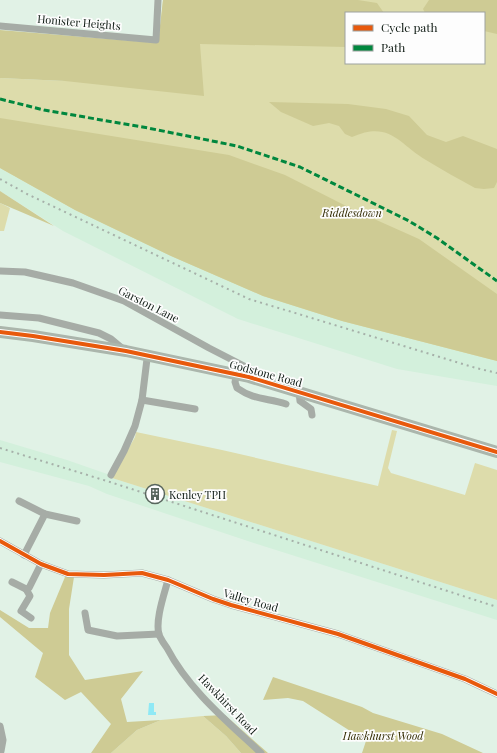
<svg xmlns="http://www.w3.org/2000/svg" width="497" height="753" font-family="'Playfair Display',serif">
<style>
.built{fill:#d3f0dc}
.green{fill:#dddcab;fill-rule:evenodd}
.forest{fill:#cecb94}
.water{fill:#8fe9f5}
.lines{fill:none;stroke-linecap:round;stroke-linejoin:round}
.street{stroke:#a6aca6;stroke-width:7}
.highway{stroke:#abb6ac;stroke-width:12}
.rail{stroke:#a6b0a9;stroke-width:2;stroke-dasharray:2 4;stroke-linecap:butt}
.quiet{stroke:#00873e;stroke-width:3;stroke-dasharray:6 3;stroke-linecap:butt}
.cycleway-casing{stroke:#fdfdfd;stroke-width:6}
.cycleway{stroke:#e8590c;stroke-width:4}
.labels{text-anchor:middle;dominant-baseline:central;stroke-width:3.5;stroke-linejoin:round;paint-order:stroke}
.street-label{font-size:11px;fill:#0e1a13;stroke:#fdfdfd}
.park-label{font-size:11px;font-style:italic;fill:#322b02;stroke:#fdfdfd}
.poi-label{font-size:11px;fill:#0e1a13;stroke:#fdfdfd;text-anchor:start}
</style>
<rect width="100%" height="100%" fill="#e1f2e6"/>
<!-- built -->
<g class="built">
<path d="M 0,168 L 75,210 L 416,339 L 497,361 L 497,386 L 397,369 L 238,319 L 63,231 L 0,191 Z"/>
<path d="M 0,440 L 67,460 L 110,475 L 112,478 L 497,600 L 497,620 L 257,544 L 107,494 L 89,486 L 0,462 Z"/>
</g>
<!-- green -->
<g class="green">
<path d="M 163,0 L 497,0 L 497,361 L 342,321 L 263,296 L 171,256 L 75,210 L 0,168 L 0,78 L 65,81 L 159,43 ZM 346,13 L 484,13 L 484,63 L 346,63 Z"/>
<path d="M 0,203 L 10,208 L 4,231 L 0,231 Z"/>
<path d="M 392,430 L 397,431 L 388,468 L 391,473 L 465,495 L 475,463 L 497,470 L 497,600 L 112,478 L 135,437 L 136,432 L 222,450 L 378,486 Z"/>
<path d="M 203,716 L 226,736 L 241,753 L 111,753 L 137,730 L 161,720 Z"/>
</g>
<!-- forest -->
<g class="forest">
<path d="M 163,0 L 358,0 L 377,3 L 384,13 L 346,13 L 346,47 L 200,44 L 204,96 L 65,81 L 0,78 L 0,30 L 158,43 Z"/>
<path d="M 429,0 L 497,0 L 497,34 L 484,31 L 484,13 L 425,13 L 423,9 Z"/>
<path d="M 269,102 L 348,104 L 386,109 L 409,116 L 427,135 L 446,142 L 463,136 L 497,149 L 497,182 L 494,188 L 484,189 L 475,188 C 459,179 442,170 426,160 C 399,144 390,120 352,137 L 345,134 L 339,126 L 329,123 L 313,126 L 281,112 Z"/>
<path d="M 0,118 L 229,155 L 285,175 L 354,210 L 419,239 L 497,294 L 497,361 L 342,321 L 263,296 L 171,256 L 75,210 L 0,168 Z"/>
<path d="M 0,191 L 54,226 L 0,203 Z"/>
<path d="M 65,577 L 74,577 L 69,609 L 69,655 L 85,680 L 143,671 L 121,699 L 127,722 L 161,720 L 137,730 L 111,753 L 91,753 L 111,724 L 81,692 L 65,700 L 35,677 L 43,653 L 0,617 L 0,610 L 29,628 L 48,628 L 50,613 Z"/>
<path d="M 273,677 L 362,707 L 373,713 L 442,734 L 483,753 L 362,753 L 366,741 L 303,701 L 288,698 L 263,700 Z"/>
<path d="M 225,715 L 268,753 L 241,753 L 226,736 L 203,716 Z"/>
</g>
<!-- water -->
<path class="water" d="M 149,703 L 154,703 L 154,712 L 156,712 L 156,715 L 148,715 Z"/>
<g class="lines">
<!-- street -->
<g class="street">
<path d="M 0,26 L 156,40 L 158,0"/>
<path d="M 0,271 L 25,272 L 73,283 L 124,301 L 209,348 L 244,366 L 250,370 L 249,377"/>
<path d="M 0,315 L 39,318 L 99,333 L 111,339 L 123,349"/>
<path d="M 237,374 L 235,382 L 237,388 C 254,400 267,398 286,404"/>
<path d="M 299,392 L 300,401 L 311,409 L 312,415"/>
<path d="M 142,400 L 195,409"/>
<path d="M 111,475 L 124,451 L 135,426 L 142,400 L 147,359 L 150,356"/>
<path d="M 19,501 L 45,514 L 77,521"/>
<path d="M 0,541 L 41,564 L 68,574 L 104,575 L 142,573 L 168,580 L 213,599 L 231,605 L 338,634 L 465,679 L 497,694"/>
<path d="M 24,555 L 45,514"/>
<path d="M 168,580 C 164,595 155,620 159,635 C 161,639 164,644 167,648 C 189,690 227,721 261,753"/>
<path d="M 12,582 L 26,589 L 29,588 L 41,564"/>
<path d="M 26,589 L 30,596 L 21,611 L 31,618"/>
<path d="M 85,613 L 88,630 L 117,636 L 159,634"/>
<path d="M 0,726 L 3,740 L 1,751"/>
</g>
<!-- highway -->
<path class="highway" d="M 0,332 L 33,336 L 126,351 L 249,377 L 497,452"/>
<!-- rail -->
<g class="rail">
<path d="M 0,179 L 27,194 L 249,299 L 476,368 L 497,373"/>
<path d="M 0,448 L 110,482 L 497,607"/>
</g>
<!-- quiet -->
<path class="quiet" d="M 0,99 L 44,110 L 148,128 L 237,146 L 300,167 L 409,221 L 437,238 L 497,281"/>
<!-- cycleway casing -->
<g class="cycleway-casing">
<g id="cycleway">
<path d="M 0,332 L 33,336 L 126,351 L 249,377 L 497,452"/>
<path d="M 0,541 L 41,564 L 68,574 L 104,575 L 142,573 L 168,580 L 213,599 L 231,605 L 338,634 L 465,679 L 497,694"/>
</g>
</g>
<!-- cycleway -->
<use href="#cycleway" class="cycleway"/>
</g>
<!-- icons -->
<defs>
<g id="building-ring" transform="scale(1)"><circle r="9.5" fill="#fdfdfd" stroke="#58665d" stroke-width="1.5"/><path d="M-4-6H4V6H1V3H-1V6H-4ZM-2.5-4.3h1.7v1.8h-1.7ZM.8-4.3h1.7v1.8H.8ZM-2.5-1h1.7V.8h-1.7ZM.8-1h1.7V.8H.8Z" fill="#58665d"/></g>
</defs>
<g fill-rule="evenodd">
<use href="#building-ring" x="155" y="494"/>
</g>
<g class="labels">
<!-- street labels -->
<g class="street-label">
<text transform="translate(79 22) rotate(5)">Honister Heights</text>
<text transform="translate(149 304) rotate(27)">Garston Lane</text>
<text transform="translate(266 373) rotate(15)">Godstone Road</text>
<text transform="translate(251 600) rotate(16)">Valley Road</text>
<text transform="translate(228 704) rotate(46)">Hawkhirst Road</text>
</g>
<!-- park labels -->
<g class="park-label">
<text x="352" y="212">Riddlesdown</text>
<text x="383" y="735">Hawkhurst Wood</text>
</g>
<!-- poi labels -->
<g class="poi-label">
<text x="169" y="494">Kenley TPH</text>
</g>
</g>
<!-- legend -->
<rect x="345" y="12" width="140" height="52" fill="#fdfdfd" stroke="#9da29f"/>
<rect x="353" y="25" width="20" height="6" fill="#e8590c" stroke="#9da29f"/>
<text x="381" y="32" font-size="12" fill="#0e1a13">Cycle path</text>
<rect x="353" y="45" width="20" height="6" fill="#00873e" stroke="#9da29f"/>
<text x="381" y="52" font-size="12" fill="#0e1a13">Path</text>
</svg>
